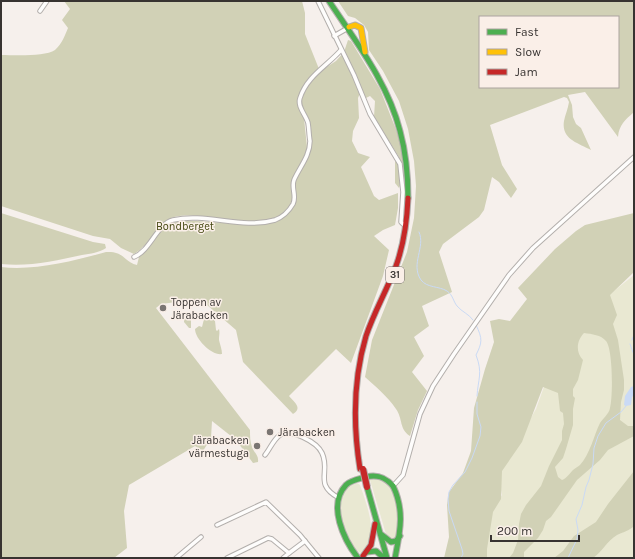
<svg xmlns="http://www.w3.org/2000/svg" width="635" height="559" font-family="Karla,sans-serif">
<style>
.green{fill:#e9e8d2}
.forest{fill:#d1d1b6;fill-rule:evenodd}
.water{fill:#cadaf5}
.lines{fill:none;stroke-linecap:round;stroke-linejoin:round}
.stream{stroke:#cadaf5;stroke-width:1}
.street-casing{stroke:#b3afac;stroke-width:5.5}
.fast-casing{stroke:#b3afac;stroke-width:7}
.slow-casing{stroke:#b3afac;stroke-width:7}
.jam-casing{stroke:#b3afac;stroke-width:7}
.street{stroke:#fefdfc;stroke-width:3.5}
.fast{stroke:#4caf50;stroke-width:5}
.slow{stroke:#ffc107;stroke-width:5}
.jam{stroke:#c62828;stroke-width:5}
.jam-bridge-casing{stroke:#b3afac;stroke-width:8;stroke-linecap:butt}
.jam-bridge{stroke:#c62828;stroke-width:6}
.poi-dot{fill:#7a7572;stroke:#faefe8;stroke-width:1.5}
.labels{text-anchor:middle;dominant-baseline:central;stroke-width:3;stroke-linejoin:round;paint-order:stroke}
.shield{fill:#faefe8;stroke:#726b68;stroke-width:1}
.shield-label{font-size:10px;font-weight:bold;fill:#373331}
.park-label{font-size:11px;fill:#434710;stroke:#faefe8}
.poi-label{font-size:11px;fill:#373331;stroke:#faefe8;text-anchor:start}
</style>
<rect width="100%" height="100%" fill="#f6f0ec"/>
<!-- green -->
<g class="green">
<path d="M 634,275 L 634,558 L 481,558 L 492,512 L 502,495 L 498,475 L 536,409 L 564,331 Z"/>
<path d="M 378,478 C 404,487 406,543 389,538 L 386,534 L 370,480 Z"/>
<path d="M 357,483 L 360,485 C 367,506 380,535 361,553 C 343,544 333,502 348,487 C 350,485 354,484 357,483 Z"/>
</g>
<!-- forest -->
<g class="forest">
<path d="M 64,1 L 302,1 L 305,13 L 305,34 L 319,69 L 312,75 L 298,97 L 298,106 L 304,118 L 305,128 L 307,147 L 306,152 L 291,184 L 293,201 C 273,242 208,208 174,217 C 160,220 149,246 134,254 L 121,248 L 110,239 L 93,236 L 1,206 L 1,55 C 14,55 45,57 55,50 C 62,44 65,35 68,28 L 62,20 L 70,9 Z"/>
<path d="M 338,1 L 634,1 L 634,112 C 625,120 619,125 618,137 L 585,92 L 568,95 L 572,105 L 573,117 L 576,124 L 581,128 L 591,150 C 578,143 561,139 564,121 C 565,115 568,109 569,102 L 567,98 L 564,97 L 490,125 L 502,165 L 517,189 L 511,198 L 499,182 L 492,177 L 484,210 L 479,217 L 443,244 L 439,252 L 452,292 L 422,306 L 429,326 L 414,337 L 424,356 L 412,372 L 427,391 L 418,410 L 410,436 C 399,429 403,419 396,409 C 388,397 376,387 365,377 L 372,340 L 407,252 L 414,218 L 416,186 L 414,161 L 408,129 L 399,101 L 383,71 L 369,50 L 368,32 L 364,25 L 355,18 L 348,16 ZM 480,17 L 618,17 L 618,87 L 480,87 Z"/>
<path d="M 348,40 L 351,41 L 380,89 L 397,132 L 404,159 L 404,175 L 399,188 L 395,183 L 395,162 L 399,157 L 374,117 L 375,101 L 370,96 L 366,98 L 360,93 L 358,98 L 359,118 L 353,131 L 352,141 L 358,153 L 370,157 L 361,167 L 374,196 L 379,200 L 398,193 L 398,208 L 395,225 L 383,230 L 374,236 L 389,250 L 383,276 L 351,363 L 336,349 L 289,396 C 294,402 303,408 293,414 L 243,362 L 236,330 L 207,305 L 184,301 L 161,304 L 156,308 L 250,430 C 250,436 250,442 252,447 C 254,453 259,455 258,462 L 253,463 L 236,440 L 212,421 L 211,438 L 203,451 L 195,446 L 129,485 L 124,511 L 127,548 L 114,558 L 1,558 L 1,267 C 34,271 74,261 106,252 C 125,251 122,261 137,265 L 139,257 L 164,227 L 171,223 L 183,221 L 197,221 L 250,225 L 278,221 L 285,216 L 293,207 L 294,182 L 308,156 L 311,133 L 300,104 L 302,95 L 316,74 L 336,61 L 344,52 Z"/>
<path d="M 1,213 L 93,242 L 105,244 L 106,248 C 100,252 90,254 82,255 C 55,261 28,267 1,264 Z"/>
<path d="M 634,213 L 634,272 L 610,295 L 617,315 L 613,324 L 618,340 L 624,380 L 624,390 L 621,402 L 620,420 L 628,426 L 634,426 L 634,436 L 608,450 L 600,460 L 577,480 L 551,517 L 546,521 L 543,530 L 538,538 L 524,552 L 524,558 L 509,558 L 513,553 L 518,540 L 519,524 L 521,514 L 526,505 L 541,486 L 549,466 L 562,440 L 562,431 L 564,424 L 563,413 L 560,411 L 558,393 L 543,387 L 522,442 L 502,471 L 501,499 L 493,512 L 487,549 L 487,558 L 444,558 L 449,537 L 447,505 L 449,492 L 463,473 L 471,451 L 474,408 L 485,369 L 494,342 L 490,321 L 499,319 L 510,321 L 527,299 L 518,288 L 555,249 L 576,231 L 585,225 ZM 584,333 C 592,334 601,335 606,341 C 613,349 613,397 610,408 C 609,414 603,418 600,423 C 594,435 590,454 580,465 C 578,467 575,468 573,470 C 569,474 567,478 562,480 L 558,477 L 555,467 L 563,458 L 566,449 L 573,425 L 573,409 L 575,398 L 573,396 L 573,389 L 578,380 L 583,360 C 575,352 577,340 584,333 Z"/>
<path d="M 187,314 L 191,316 L 191,328 L 189,328 L 184,322 L 184,317 Z"/>
<path d="M 207,316 L 210,316 L 215,321 L 216,330 L 217,331 L 219,329 C 220,333 219,335 219,340 C 220,345 222,349 222,354 C 212,356 195,339 195,329 L 199,326 L 202,327 L 204,319 Z"/>
<path d="M 634,471 L 634,526 C 629,531 623,532 617,535 C 607,541 602,552 593,558 L 554,558 L 563,551 L 574,536 L 596,522 L 608,504 Z"/>
</g>
<!-- water -->
<path class="water" d="M 634,386 L 634,395 L 632,397 L 631,405 L 626,406 L 624,405 L 625,396 L 631,387 Z"/>
<g class="lines">
<!-- stream -->
<g class="stream">
<path d="M 419,232 C 426,247 410,264 421,280 C 427,288 439,286 447,291 C 453,295 453,301 457,306 C 462,312 469,314 473,320"/>
<path d="M 476,325 C 483,339 482,343 476,355 C 483,373 478,379 477,396"/>
<path d="M 632,340 L 633,337"/>
<path d="M 630,344 L 634,355"/>
<path d="M 461,558 L 463,554 L 462,549 L 449,511 L 448,499 L 449,492 L 453,485 L 465,472 L 472,458 L 480,436 L 481,427 L 477,414 L 477,402"/>
<path d="M 568,558 L 577,539 L 578,530 L 576,519 L 582,505 L 586,487 L 589,480 L 593,464 L 594,448 L 598,436 L 606,423 L 621,412 L 626,406"/>
</g>
<!-- street casing -->
<g class="street-casing">
<g id="street">
<path d="M 318,1 L 354,75 L 370,114 L 400,164 L 403,192 L 401,222 L 403,224 L 406,224"/>
<path d="M 40,11 L 47,1"/>
<path d="M 334,36 L 348,28"/>
<path d="M 134,257 C 150,251 157,224 173,220 C 207,212 241,230 275,220 C 283,217 289,211 293,204 C 297,196 291,188 294,180 C 299,168 310,156 310,141 C 309,136 309,129 308,123 C 306,115 297,107 300,98 C 307,76 327,66 341,50"/>
<path d="M 265,455 C 270,449 273,440 280,435 C 290,428 317,442 322,453 C 331,472 313,484 339,498"/>
<path d="M 393,486 L 403,475 L 420,414 L 433,386 L 454,354 L 509,275 L 533,248 L 634,157"/>
<path d="M 217,525 L 266,502 L 300,535 L 319,558"/>
<path d="M 289,553 L 305,541"/>
<path d="M 176,558 L 201,537"/>
<path d="M 227,558 L 268,538 L 272,539 L 289,553 L 283,558"/>
</g>
</g>
<!-- fast casing -->
<g class="fast-casing">
<g id="fast">
<path d="M 329,1 C 356,42 388,83 400,131 C 406,153 408,175 408,198"/>
<path d="M 393,486 C 405,511 400,532 395,558"/>
<path d="M 367,487 L 387,558"/>
<path d="M 382,535 L 391,542 L 396,541 L 400,536"/>
<path d="M 367,552 L 376,551 L 384,558"/>
<path d="M 358,558 C 344,540 327,505 346,485 C 351,480 359,479 366,477 C 377,474 385,477 393,486"/>
</g>
</g>
<!-- slow casing -->
<g class="slow-casing">
<path id="slow" d="M 349,27 L 355,25 L 361,28 L 365,52"/>
</g>
<!-- jam casing -->
<g class="jam-casing">
<g id="jam">
<path d="M 360,469 C 353,425 353,380 366,336 C 374,312 387,290 396,266 C 404,244 407,221 408,198"/>
<path d="M 363,556 L 371,545 L 375,524"/>
</g>
</g>
<!-- street -->
<use href="#street" class="street"/>
<!-- fast -->
<use href="#fast" class="fast"/>
<!-- slow -->
<use href="#slow" class="slow"/>
<!-- jam -->
<use href="#jam" class="jam"/>
<!-- jam-bridge casing -->
<g class="jam-bridge-casing">
<path id="jam-bridge" d="M 363,469 L 367,487"/>
</g>
<!-- jam-bridge -->
<use href="#jam-bridge" class="jam-bridge"/>
</g>
<!-- markers -->
<g class="poi-dot">
<circle cx="163" cy="308" r="4"/>
<circle cx="270" cy="432" r="4"/>
<circle cx="257" cy="446" r="4"/>
</g>
<g class="labels">
<!-- shield labels -->
<rect class="shield" x="386" y="267" width="18" height="16" rx="3"/>
<g class="shield-label">
<text x="395" y="275">31</text>
</g>
<!-- park labels -->
<g class="park-label">
<text x="185" y="226">Bondberget</text>
</g>
<!-- poi labels -->
<g class="poi-label">
<text x="171" y="302">Toppen av<tspan x="171" dy="13">Järabacken</tspan></text>
<text x="278" y="432">Järabacken</text>
<text x="249" y="440" text-anchor="end">Järabacken<tspan x="249" dy="13">värmestuga</tspan></text>
</g>
</g>
<!-- border -->
<rect width="635" height="559" fill="none" stroke="#373331" stroke-width="4"/>
<!-- legend -->
<rect x="479" y="16" width="140" height="72" fill="#faefe8" stroke="#aca49f"/>
<rect x="487" y="29" width="20" height="6" fill="#4caf50" stroke="#aca49f"/>
<text x="515" y="36" font-size="12" fill="#373331">Fast</text>
<rect x="487" y="49" width="20" height="6" fill="#ffc107" stroke="#aca49f"/>
<text x="515" y="56" font-size="12" fill="#373331">Slow</text>
<rect x="487" y="69" width="20" height="6" fill="#c62828" stroke="#aca49f"/>
<text x="515" y="76" font-size="12" fill="#373331">Jam</text>
<!-- scale -->
<path d="M491 535v6h88v-6" fill="none" stroke="#373331" stroke-width="2"/>
<text x="497" y="535" font-size="12" fill="#373331" stroke="#faefe8" stroke-width="3" paint-order="stroke">200 m</text>
</svg>
